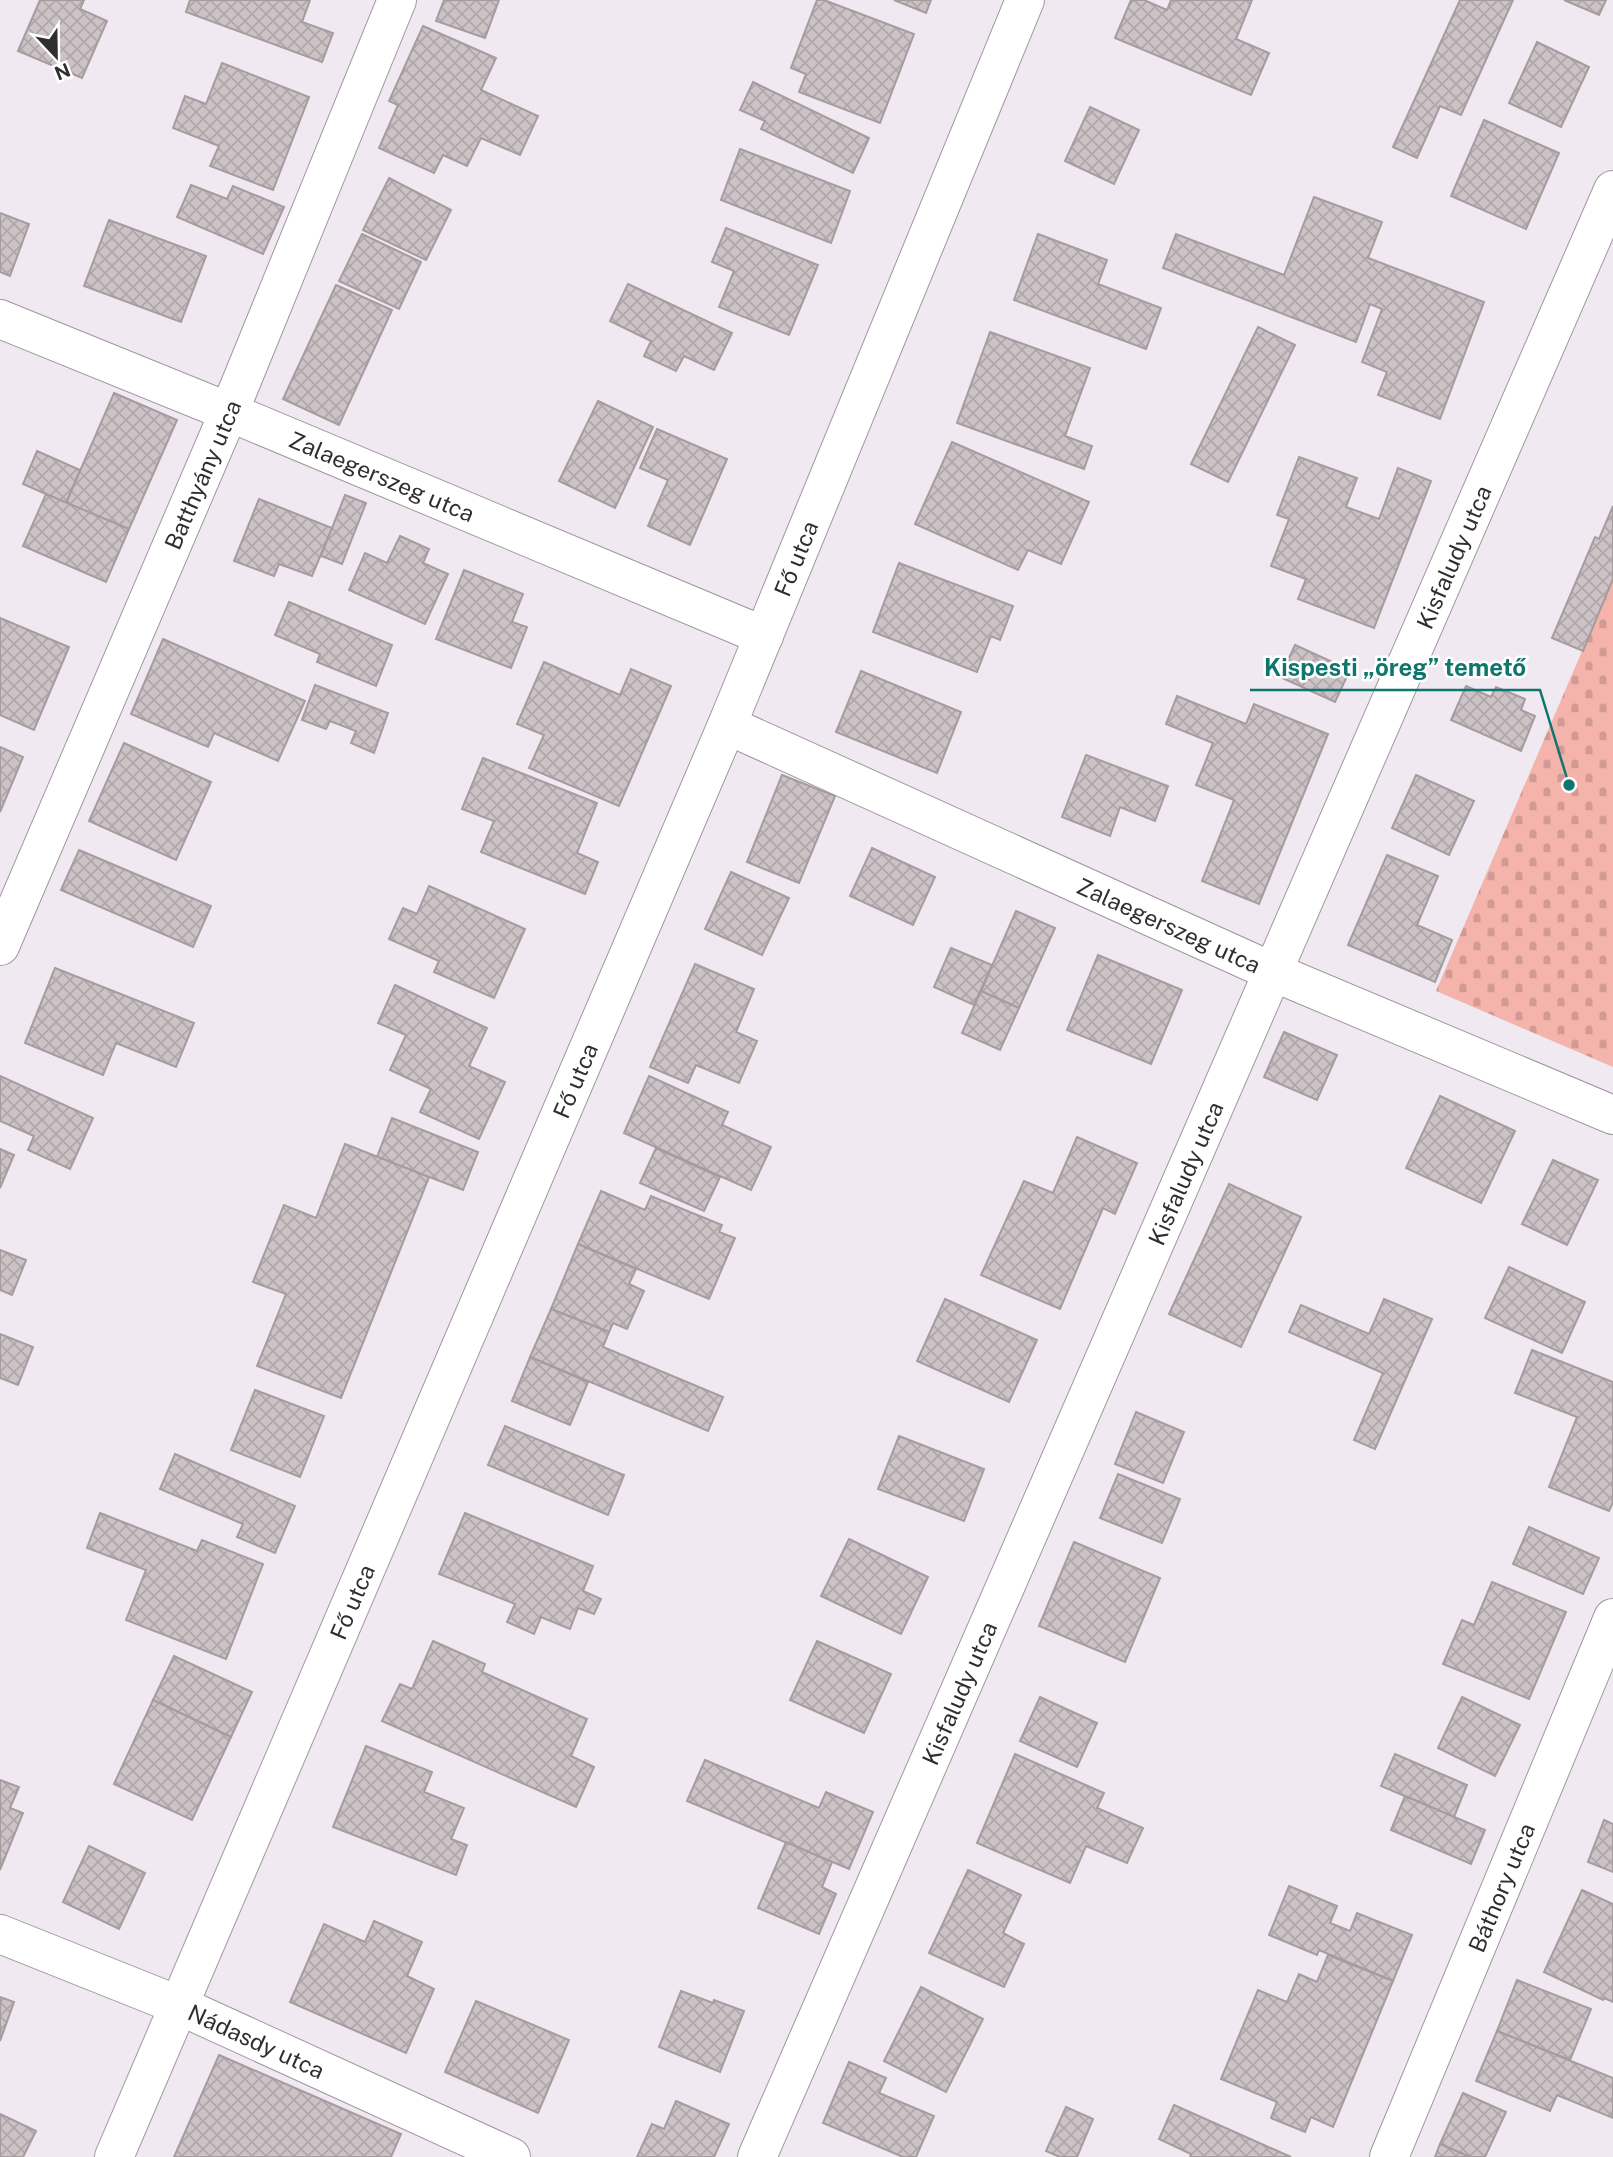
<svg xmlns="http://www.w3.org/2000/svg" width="1613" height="2157" font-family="'Public Sans',sans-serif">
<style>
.cemetery{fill:url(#cemetery-stones)}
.building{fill:url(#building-cross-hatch);stroke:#a69b9f;stroke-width:2}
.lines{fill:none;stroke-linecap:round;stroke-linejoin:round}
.minor-casing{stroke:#9f989f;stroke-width:40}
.tertiary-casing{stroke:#9f989f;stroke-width:40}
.minor{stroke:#fff;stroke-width:38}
.tertiary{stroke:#fff;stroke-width:38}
.labels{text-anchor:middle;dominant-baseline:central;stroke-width:5;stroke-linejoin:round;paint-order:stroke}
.street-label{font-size:23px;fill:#312e31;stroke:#fff}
.leader{fill:none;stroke:#0f766e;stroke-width:2.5}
.callout-dot{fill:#0f766e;stroke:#fff;stroke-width:2.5}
.callout-label{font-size:24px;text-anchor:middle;font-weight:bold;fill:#0f766e;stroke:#fff;stroke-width:5;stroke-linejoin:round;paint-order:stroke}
</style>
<defs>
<pattern id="cemetery-stones" width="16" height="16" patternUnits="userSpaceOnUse" patternTransform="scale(1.75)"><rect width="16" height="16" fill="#f4b3ab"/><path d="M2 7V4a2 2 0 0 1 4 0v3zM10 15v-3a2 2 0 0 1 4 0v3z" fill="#d29a94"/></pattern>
<pattern id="building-cross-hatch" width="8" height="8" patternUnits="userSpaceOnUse" patternTransform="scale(1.75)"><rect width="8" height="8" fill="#cdc2c5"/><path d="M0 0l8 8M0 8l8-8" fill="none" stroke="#b0a7aa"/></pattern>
</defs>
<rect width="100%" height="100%" fill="#f1e9f1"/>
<!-- cemetery -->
<path class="cemetery" d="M 1613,579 L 1613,1067 L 1436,991 Z"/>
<!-- building -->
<g class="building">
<path d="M 40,0 L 84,0 L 80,9 L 107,21 L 82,78 L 18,51 Z"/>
<path d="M 190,0 L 310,0 L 302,22 L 333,33 L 322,62 L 186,12 Z"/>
<path d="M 444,0 L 499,0 L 485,38 L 436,21 Z"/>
<path d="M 817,0 L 824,0 L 914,34 L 880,123 L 799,92 L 806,74 L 791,68 Z"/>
<path d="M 894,0 L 931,0 L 926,13 Z"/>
<path d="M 1131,0 L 1144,0 L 1167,10 L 1171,0 L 1252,0 L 1236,39 L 1269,53 L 1251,95 L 1115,38 Z"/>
<path d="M 1460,0 L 1513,0 L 1461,115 L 1440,106 L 1417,158 L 1393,147 Z"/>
<path d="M 1564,0 L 1606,0 L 1599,15 Z"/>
<path d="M 423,26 L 496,58 L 481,90 L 538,116 L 520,155 L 481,138 L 467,166 L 443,155 L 434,173 L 379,148 L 398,105 L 389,101 Z"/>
<path d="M 1537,42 L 1589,67 L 1561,127 L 1509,103 Z"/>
<path d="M 222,63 L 309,97 L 273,190 L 210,166 L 219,146 L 173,128 L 185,96 L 206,104 Z"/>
<path d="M 753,82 L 869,138 L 853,173 L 761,129 L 765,121 L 740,110 Z"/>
<path d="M 1090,107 L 1139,130 L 1114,184 L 1065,161 Z"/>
<path d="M 1484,120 L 1559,153 L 1526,229 L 1451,196 Z"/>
<path d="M 740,149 L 850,191 L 831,243 L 721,200 Z"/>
<path d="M 389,178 L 451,210 L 426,260 L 363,230 Z"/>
<path d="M 191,185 L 227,199 L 233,186 L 284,207 L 263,254 L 177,217 Z"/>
<path d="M 1314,197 L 1382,222 L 1368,258 L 1484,302 L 1440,419 L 1378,395 L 1387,372 L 1362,362 L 1382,309 L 1370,304 L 1356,342 L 1163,268 L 1176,234 L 1284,275 Z"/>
<path d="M 0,213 L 29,224 L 10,276 L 0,272 Z"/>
<path d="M 109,220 L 206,256 L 181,322 L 84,286 Z"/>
<path d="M 726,228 L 818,265 L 789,335 L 719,307 L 734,271 L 712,262 Z"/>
<path d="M 362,234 L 421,262 L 399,309 L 339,281 Z"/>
<path d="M 1038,234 L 1107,260 L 1098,284 L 1161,308 L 1146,349 L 1014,300 Z"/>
<path d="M 628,284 L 732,333 L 714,370 L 684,356 L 676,371 L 644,356 L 651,341 L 610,321 Z"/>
<path d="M 336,285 L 392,310 L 339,425 L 283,399 Z"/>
<path d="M 1258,327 L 1295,345 L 1228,482 L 1191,464 Z"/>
<path d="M 990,332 L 1090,368 L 1065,436 L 1092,446 L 1084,469 L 957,423 Z"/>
<path d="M 114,393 L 177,420 L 129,529 L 66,503 Z"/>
<path d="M 598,401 L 653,427 L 615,508 L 559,481 Z"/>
<path d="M 657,429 L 727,459 L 690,545 L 648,526 L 668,480 L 640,468 Z"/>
<path d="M 952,442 L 1089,502 L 1061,564 L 1028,550 L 1018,570 L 915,524 Z"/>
<path d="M 37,451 L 80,470 L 66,503 L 23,484 Z"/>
<path d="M 1299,457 L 1357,478 L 1346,507 L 1379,519 L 1398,468 L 1431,481 L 1374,628 L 1298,599 L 1306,579 L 1271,566 L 1289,519 L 1277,515 Z"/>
<path d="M 46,494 L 129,529 L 106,582 L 23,546 Z"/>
<path d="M 345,495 L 366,503 L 342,564 L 321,556 Z"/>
<path d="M 259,499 L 332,528 L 312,576 L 279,564 L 274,576 L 234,561 Z"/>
<path d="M 1613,506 L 1613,579 L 1583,651 L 1552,638 L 1595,537 L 1599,539 Z"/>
<path d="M 400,536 L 429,549 L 423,563 L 448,574 L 425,624 L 349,590 L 365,553 L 387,563 Z"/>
<path d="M 899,563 L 1013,606 L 1000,640 L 991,636 L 977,672 L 873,632 Z"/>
<path d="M 464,570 L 523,594 L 512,622 L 527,627 L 511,668 L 436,639 Z"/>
<path d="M 289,602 L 392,645 L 376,686 L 317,662 L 320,654 L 275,635 Z"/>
<path d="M 0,618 L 69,647 L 34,730 L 0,715 Z"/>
<path d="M 163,639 L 305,701 L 278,761 L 214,733 L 208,747 L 131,714 Z"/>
<path d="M 1295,645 L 1350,670 L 1335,702 L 1280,677 Z"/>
<path d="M 544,662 L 620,695 L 631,669 L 671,686 L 619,806 L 529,768 L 544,735 L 517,724 Z"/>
<path d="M 861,671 L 961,712 L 937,773 L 836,732 Z"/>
<path d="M 315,685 L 388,713 L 374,753 L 351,743 L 356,731 L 330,721 L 326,729 L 302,720 Z"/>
<path d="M 1466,686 L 1491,697 L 1496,687 L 1525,699 L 1521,710 L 1535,716 L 1521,751 L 1451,720 Z"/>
<path d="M 1177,696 L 1246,724 L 1254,704 L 1328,734 L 1259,904 L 1202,881 L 1234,800 L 1196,785 L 1213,743 L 1166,724 Z"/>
<path d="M 124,743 L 211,782 L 176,860 L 89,821 Z"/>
<path d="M 0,747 L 23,757 L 0,812 Z"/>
<path d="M 1086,755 L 1168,786 L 1155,821 L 1120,807 L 1110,836 L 1062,817 Z"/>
<path d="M 483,758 L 597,803 L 577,853 L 598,862 L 585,894 L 481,852 L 494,821 L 462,809 Z"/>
<path d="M 782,775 L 835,796 L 799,883 L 747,862 Z"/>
<path d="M 1416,775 L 1474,801 L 1449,855 L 1392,828 Z"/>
<path d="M 872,848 L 935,877 L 913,925 L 850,896 Z"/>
<path d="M 79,850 L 211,906 L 193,947 L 61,890 Z"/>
<path d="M 1387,855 L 1438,876 L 1417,925 L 1452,940 L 1435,982 L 1348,945 Z"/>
<path d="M 731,872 L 789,898 L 762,955 L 705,929 Z"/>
<path d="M 429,886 L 525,929 L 494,998 L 434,972 L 439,961 L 389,939 L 403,908 L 417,914 Z"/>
<path d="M 1016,911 L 1055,928 L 1019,1008 L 981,991 Z"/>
<path d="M 951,948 L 992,965 L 974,1005 L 934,987 Z"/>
<path d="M 1098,955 L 1182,990 L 1151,1064 L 1067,1030 Z"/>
<path d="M 695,964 L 754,989 L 736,1032 L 757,1041 L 739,1083 L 696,1065 L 688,1083 L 650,1067 Z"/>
<path d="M 55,968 L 194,1023 L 176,1067 L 116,1043 L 103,1075 L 25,1043 Z"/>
<path d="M 395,985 L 487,1028 L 469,1066 L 505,1082 L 479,1139 L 420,1112 L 431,1089 L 390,1070 L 406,1035 L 378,1023 Z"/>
<path d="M 981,991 L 1019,1008 L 1000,1050 L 962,1033 Z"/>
<path d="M 1284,1032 L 1337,1055 L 1317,1100 L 1264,1077 Z"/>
<path d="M 0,1076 L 93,1118 L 70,1169 L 28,1150 L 34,1136 L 0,1121 Z"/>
<path d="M 649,1076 L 728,1112 L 722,1125 L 771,1147 L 751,1190 L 624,1133 Z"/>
<path d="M 1440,1096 L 1515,1131 L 1481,1203 L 1406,1168 Z"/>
<path d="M 392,1118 L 478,1152 L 463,1190 L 377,1157 Z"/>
<path d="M 1077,1137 L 1137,1163 L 1115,1214 L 1103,1208 L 1060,1309 L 981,1275 L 1024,1181 L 1053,1193 Z"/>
<path d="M 345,1144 L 429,1177 L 341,1398 L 257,1366 L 286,1294 L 253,1282 L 284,1205 L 316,1218 Z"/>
<path d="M 656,1148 L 720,1177 L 704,1211 L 640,1183 Z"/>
<path d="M 0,1149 L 14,1155 L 0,1188 Z"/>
<path d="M 1553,1160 L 1598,1180 L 1567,1245 L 1522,1224 Z"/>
<path d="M 1229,1184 L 1301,1217 L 1241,1347 L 1169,1314 Z"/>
<path d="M 601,1191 L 645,1210 L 651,1196 L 722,1225 L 719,1232 L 735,1238 L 709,1299 L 578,1244 Z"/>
<path d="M 578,1244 L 636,1269 L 629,1284 L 644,1291 L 627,1329 L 613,1323 L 609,1332 L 551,1309 Z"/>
<path d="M 0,1250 L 26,1260 L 12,1295 L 0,1290 Z"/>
<path d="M 1509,1267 L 1585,1302 L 1562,1353 L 1485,1318 Z"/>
<path d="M 945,1299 L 1037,1340 L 1009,1402 L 917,1361 Z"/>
<path d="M 1384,1299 L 1432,1319 L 1375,1449 L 1354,1440 L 1383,1373 L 1289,1332 L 1301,1305 L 1369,1334 Z"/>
<path d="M 551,1309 L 609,1332 L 603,1347 L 723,1397 L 708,1431 L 530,1357 Z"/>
<path d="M 0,1334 L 33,1347 L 18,1385 L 0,1378 Z"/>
<path d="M 1532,1350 L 1613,1382 L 1613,1502 L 1609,1511 L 1549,1487 L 1577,1417 L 1515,1393 Z"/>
<path d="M 530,1357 L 588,1382 L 570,1425 L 512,1401 Z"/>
<path d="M 255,1390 L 324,1416 L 300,1477 L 231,1450 Z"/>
<path d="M 1136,1412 L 1184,1432 L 1163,1483 L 1115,1464 Z"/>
<path d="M 505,1426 L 624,1475 L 608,1515 L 488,1465 Z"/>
<path d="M 899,1436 L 984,1469 L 964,1521 L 878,1489 Z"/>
<path d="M 175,1454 L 295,1506 L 275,1553 L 237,1537 L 243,1524 L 160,1489 Z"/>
<path d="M 1118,1474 L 1180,1499 L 1162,1543 L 1100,1518 Z"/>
<path d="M 100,1513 L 197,1551 L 202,1540 L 263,1564 L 226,1659 L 126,1620 L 146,1570 L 87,1548 Z"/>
<path d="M 465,1513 L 593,1566 L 583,1591 L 601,1599 L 594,1614 L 578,1608 L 570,1629 L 541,1617 L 534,1634 L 507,1622 L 515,1604 L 439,1574 Z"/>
<path d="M 1529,1527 L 1599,1558 L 1583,1594 L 1513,1564 Z"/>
<path d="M 849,1539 L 928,1577 L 901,1634 L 821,1596 Z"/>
<path d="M 1074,1542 L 1160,1578 L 1125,1662 L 1039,1626 Z"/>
<path d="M 1492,1582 L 1566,1612 L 1529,1699 L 1443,1664 L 1462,1620 L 1474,1625 Z"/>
<path d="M 433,1641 L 485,1664 L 482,1672 L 587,1719 L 571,1756 L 594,1767 L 576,1807 L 382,1721 L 400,1684 L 412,1689 Z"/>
<path d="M 817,1641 L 891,1674 L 864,1733 L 790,1700 Z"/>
<path d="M 174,1656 L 252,1692 L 231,1737 L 153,1700 Z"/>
<path d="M 1040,1697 L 1097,1723 L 1077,1767 L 1020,1741 Z"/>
<path d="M 1462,1697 L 1520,1725 L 1495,1776 L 1438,1748 Z"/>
<path d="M 153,1700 L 231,1737 L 192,1820 L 114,1784 Z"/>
<path d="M 366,1746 L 432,1772 L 424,1792 L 464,1808 L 451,1839 L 467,1845 L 456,1875 L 333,1827 Z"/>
<path d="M 1015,1754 L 1104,1793 L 1097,1808 L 1143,1828 L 1127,1863 L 1086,1846 L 1070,1883 L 977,1843 Z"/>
<path d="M 1395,1754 L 1467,1785 L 1454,1817 L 1381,1786 Z"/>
<path d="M 705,1760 L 819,1808 L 826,1792 L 873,1812 L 849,1869 L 687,1801 Z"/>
<path d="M 0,1780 L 19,1787 L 10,1808 L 23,1813 L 0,1870 Z"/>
<path d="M 1405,1796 L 1485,1830 L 1471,1864 L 1391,1830 Z"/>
<path d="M 1604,1820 L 1613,1824 L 1613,1872 L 1588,1862 Z"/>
<path d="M 786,1842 L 832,1862 L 822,1887 L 836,1894 L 819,1934 L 758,1908 Z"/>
<path d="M 89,1846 L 145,1873 L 119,1929 L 63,1902 Z"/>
<path d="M 968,1870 L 1021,1895 L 1003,1933 L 1024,1944 L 1004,1987 L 929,1953 Z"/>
<path d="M 1289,1886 L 1337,1906 L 1330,1923 L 1350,1931 L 1357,1913 L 1412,1935 L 1393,1981 L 1319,1950 L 1317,1955 L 1269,1935 Z"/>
<path d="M 1582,1890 L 1613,1904 L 1613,2002 L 1604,1998 L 1603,2000 L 1544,1972 Z"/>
<path d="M 374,1921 L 422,1942 L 407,1976 L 434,1989 L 406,2053 L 290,2002 L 324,1924 L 365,1942 Z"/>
<path d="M 1328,1955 L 1393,1981 L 1333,2127 L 1311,2117 L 1305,2132 L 1271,2118 L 1277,2102 L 1221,2079 L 1258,1990 L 1287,2002 L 1299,1974 L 1317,1982 Z"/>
<path d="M 1517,1980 L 1591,2009 L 1570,2060 L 1497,2031 Z"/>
<path d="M 921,1987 L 983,2019 L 946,2092 L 884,2061 Z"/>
<path d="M 681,1991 L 713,2003 L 714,2000 L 744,2011 L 720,2072 L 659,2047 Z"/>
<path d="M 0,1997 L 14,2002 L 0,2041 Z"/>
<path d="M 476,2001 L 569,2040 L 538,2113 L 445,2072 Z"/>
<path d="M 1497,2031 L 1613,2078 L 1613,2118 L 1557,2095 L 1550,2111 L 1476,2081 Z"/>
<path d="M 219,2055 L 401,2134 L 391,2157 L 174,2157 Z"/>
<path d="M 849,2062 L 886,2078 L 879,2093 L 934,2116 L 916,2157 L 903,2157 L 823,2123 Z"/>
<path d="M 1463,2093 L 1506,2112 L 1485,2157 L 1470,2157 L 1440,2144 Z"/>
<path d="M 676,2101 L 729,2124 L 714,2157 L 637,2157 L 652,2124 L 664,2129 Z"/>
<path d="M 1174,2105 L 1291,2157 L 1190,2157 L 1191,2154 L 1159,2139 Z"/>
<path d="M 1066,2107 L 1093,2119 L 1077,2157 L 1060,2157 L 1046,2151 Z"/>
<path d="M 0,2114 L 36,2131 L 23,2157 L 0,2157 Z"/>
<path d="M 1440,2144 L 1470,2157 L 1435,2157 Z"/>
</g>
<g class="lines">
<!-- minor casing -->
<g class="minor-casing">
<g id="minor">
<path id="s1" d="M 0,319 L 229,412 L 764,636"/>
<path id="s2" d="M 727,725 L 1273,972 L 1613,1115"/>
<path id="s3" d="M 0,946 L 229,412 L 397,0"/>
<path id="s4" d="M 114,2157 L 727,725 L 1025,0"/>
<path id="s5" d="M 757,2157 L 1613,190"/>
<path id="s6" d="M 1389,2157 L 1613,1618"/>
</g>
</g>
<!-- tertiary casing -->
<g class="tertiary-casing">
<g id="tertiary">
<path id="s7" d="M 0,1934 L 178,2005 L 511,2157"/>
</g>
</g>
<!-- minor -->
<use href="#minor" class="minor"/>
<!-- tertiary -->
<use href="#tertiary" class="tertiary"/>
</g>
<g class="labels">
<!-- street labels -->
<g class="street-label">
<text stroke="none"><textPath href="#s3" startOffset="513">Batthyány utca</textPath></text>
<text stroke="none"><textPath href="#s1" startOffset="413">Zalaegerszeg utca</textPath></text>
<text stroke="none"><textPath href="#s4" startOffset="1738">Fő utca</textPath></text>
<text stroke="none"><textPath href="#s5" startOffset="1745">Kisfaludy utca</textPath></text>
<text stroke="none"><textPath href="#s2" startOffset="485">Zalaegerszeg utca</textPath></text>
<text stroke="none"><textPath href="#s4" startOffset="1171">Fő utca</textPath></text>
<text stroke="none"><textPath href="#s5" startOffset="1073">Kisfaludy utca</textPath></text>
<text stroke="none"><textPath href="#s4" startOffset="604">Fő utca</textPath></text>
<text stroke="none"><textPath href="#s5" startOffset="506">Kisfaludy utca</textPath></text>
<text stroke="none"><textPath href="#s6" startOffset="292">Báthory utca</textPath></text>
<text stroke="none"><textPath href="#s7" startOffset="278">Nádasdy utca</textPath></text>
</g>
</g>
<!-- callouts -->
<path class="leader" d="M1569 785L1540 690H1250"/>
<circle class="callout-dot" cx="1569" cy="785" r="7"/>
<g class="callout-label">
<text x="1395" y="676">Kispesti „öreg” temető</text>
</g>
<!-- north arrow -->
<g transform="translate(56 56) rotate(158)" stroke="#ffffff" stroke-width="5" paint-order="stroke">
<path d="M0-5L12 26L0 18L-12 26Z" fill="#312e31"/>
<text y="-10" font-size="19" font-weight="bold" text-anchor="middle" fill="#312e31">N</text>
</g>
</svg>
